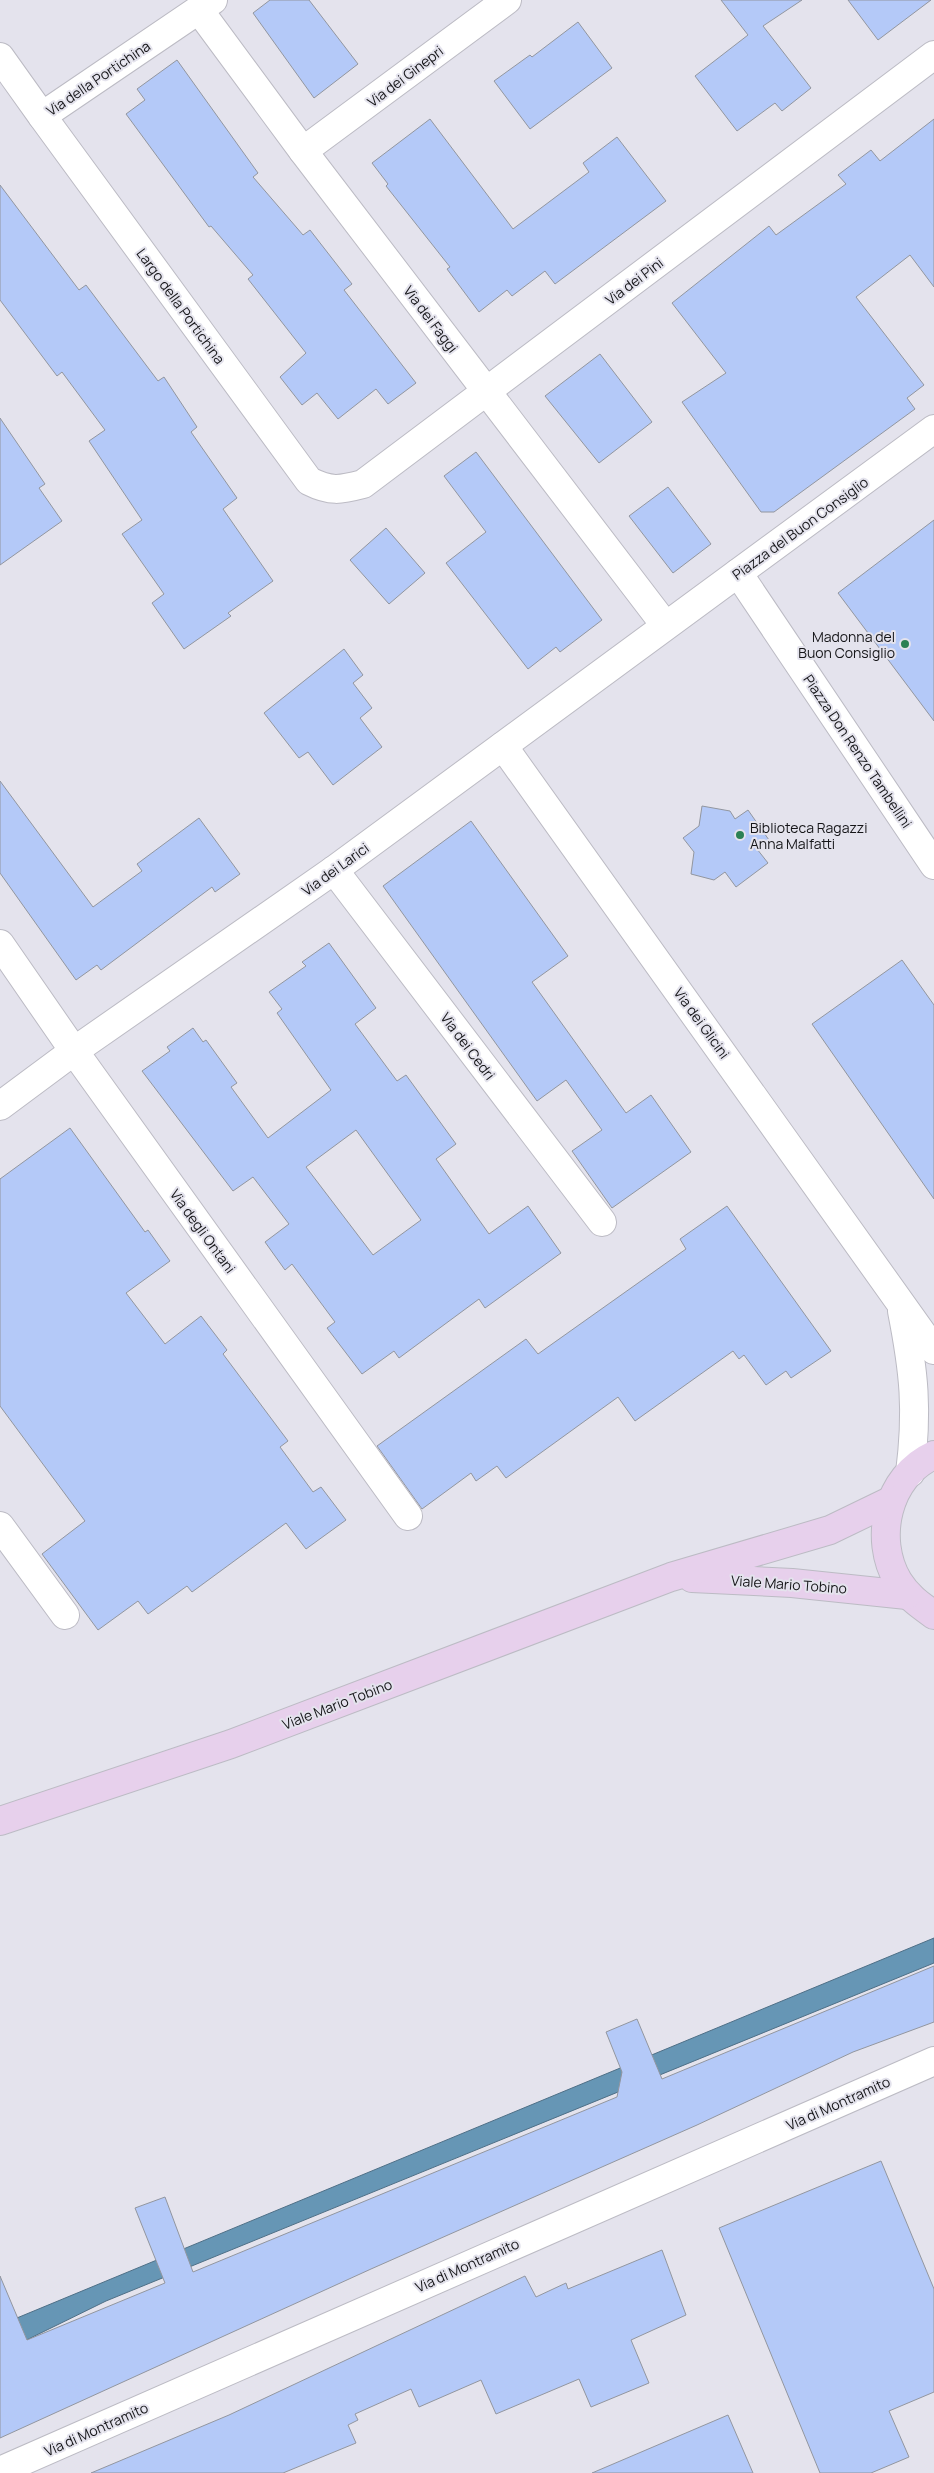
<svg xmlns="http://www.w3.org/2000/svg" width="934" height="2473" font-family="Manrope,sans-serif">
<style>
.water{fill:#6696b5;stroke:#4e6f86}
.building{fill:#b4c9f8;stroke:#92969f;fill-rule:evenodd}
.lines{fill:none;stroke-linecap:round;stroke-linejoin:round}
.minor-casing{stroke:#bcbbc4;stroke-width:30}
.secondary-casing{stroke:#bcbbc4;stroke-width:30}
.minor{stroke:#fff;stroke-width:28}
.secondary{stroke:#e7d0ec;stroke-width:28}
.poi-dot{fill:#2c8154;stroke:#e4e3ed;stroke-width:2}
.labels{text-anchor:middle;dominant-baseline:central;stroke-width:4;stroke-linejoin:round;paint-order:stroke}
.street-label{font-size:14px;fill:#151518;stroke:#e4e3ed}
.poi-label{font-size:14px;fill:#151518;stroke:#e4e3ed;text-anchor:end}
</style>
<rect width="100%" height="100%" fill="#e4e3ed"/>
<!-- water -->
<path class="water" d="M 934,1938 L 934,1963 L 106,2301 L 0,2353 L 0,2325 Z"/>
<!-- building -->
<g class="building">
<path d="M 270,0 L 309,0 L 358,64 L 314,98 L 253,13 Z"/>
<path d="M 721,0 L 802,0 L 763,26 L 811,88 L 782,111 L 775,103 L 737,131 L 695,76 L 748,35 Z"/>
<path d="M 848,0 L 931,0 L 878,40 Z"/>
<path d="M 578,22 L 612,68 L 530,129 L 494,81 L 530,55 L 532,57 Z"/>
<path d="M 177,60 L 258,173 L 253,177 L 303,235 L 310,230 L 352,284 L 344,290 L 416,383 L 388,404 L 376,389 L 338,419 L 317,393 L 302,405 L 280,377 L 306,353 L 248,279 L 253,275 L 211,226 L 209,227 L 126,114 L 145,100 L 137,89 Z"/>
<path d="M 430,119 L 513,229 L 589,172 L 583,163 L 617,137 L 666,201 L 555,284 L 545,271 L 512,296 L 507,290 L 479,312 L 447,269 L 450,267 L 386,186 L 388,184 L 372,163 Z"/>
<path d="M 934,119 L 934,287 L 910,255 L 856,297 L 924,385 L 907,398 L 915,409 L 774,512 L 761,512 L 682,402 L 726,373 L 672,303 L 769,226 L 776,235 L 846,184 L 838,175 L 871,150 L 880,161 Z"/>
<path d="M 0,185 L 79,290 L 86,285 L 158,381 L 164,377 L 197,427 L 191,432 L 237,498 L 223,509 L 273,581 L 228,613 L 231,616 L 184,649 L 152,603 L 164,594 L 122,534 L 142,520 L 89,441 L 105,430 L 62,372 L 57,376 L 0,300 Z"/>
<path d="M 600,354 L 652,422 L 599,463 L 545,396 Z"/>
<path d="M 0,418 L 45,484 L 39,488 L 62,521 L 0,565 Z"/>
<path d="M 476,452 L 602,620 L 560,652 L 556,647 L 528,669 L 446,563 L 486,532 L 444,476 Z"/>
<path d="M 668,487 L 711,544 L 673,573 L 629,516 Z"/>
<path d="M 934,520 L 934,721 L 838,593 Z"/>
<path d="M 386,528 L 425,573 L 389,604 L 350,560 Z"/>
<path d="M 344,649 L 363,675 L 353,683 L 372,708 L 360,718 L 382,747 L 333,785 L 308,752 L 299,758 L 264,713 Z"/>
<path d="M 0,781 L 93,907 L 142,871 L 137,864 L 199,818 L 240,874 L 215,892 L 212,887 L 101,970 L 97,965 L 76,980 L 0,873 Z"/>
<path d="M 702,806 L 730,811 L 735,819 L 748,810 L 769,840 L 757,849 L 768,863 L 736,887 L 725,872 L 714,880 L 691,874 L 694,852 L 683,838 L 699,826 Z"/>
<path d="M 471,821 L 568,956 L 532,982 L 626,1113 L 651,1095 L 691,1152 L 612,1208 L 572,1151 L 602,1130 L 566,1080 L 537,1101 L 383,886 Z"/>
<path d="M 329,943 L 376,1008 L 355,1024 L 397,1081 L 406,1075 L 456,1144 L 436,1159 L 489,1234 L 528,1206 L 561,1253 L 485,1308 L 479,1299 L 399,1358 L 394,1351 L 362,1374 L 327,1328 L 335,1322 L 292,1264 L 285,1270 L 265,1242 L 289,1224 L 253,1177 L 233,1191 L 142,1071 L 170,1051 L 167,1047 L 193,1028 L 203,1042 L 206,1040 L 237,1083 L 231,1087 L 268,1138 L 331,1090 L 277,1013 L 282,1009 L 269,992 L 306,966 L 302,962 ZM 356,1130 L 421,1220 L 373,1255 L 306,1167 Z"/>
<path d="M 902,960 L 934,1005 L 934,1199 L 812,1024 Z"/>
<path d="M 70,1128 L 145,1232 L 148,1230 L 170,1261 L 126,1293 L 165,1344 L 201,1316 L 227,1350 L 223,1354 L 288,1441 L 280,1447 L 313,1492 L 321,1487 L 346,1520 L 306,1549 L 286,1523 L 192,1592 L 187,1586 L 148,1614 L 138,1601 L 98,1630 L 42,1554 L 85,1521 L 0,1406 L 0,1179 Z"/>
<path d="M 727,1206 L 831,1351 L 791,1378 L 786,1371 L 766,1385 L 744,1355 L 739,1359 L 733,1351 L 635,1421 L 618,1397 L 506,1478 L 497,1466 L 476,1481 L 471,1473 L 422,1509 L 377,1446 L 526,1339 L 538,1354 L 686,1249 L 680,1239 Z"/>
<path d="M 934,1966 L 934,2022 L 853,2052 L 697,2125 L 371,2269 L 0,2438 L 0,2276 L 27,2340 L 165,2283 L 135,2208 L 165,2197 L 193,2272 L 617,2097 L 622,2072 L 606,2032 L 637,2019 L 662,2079 Z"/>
<path d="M 881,2161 L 934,2289 L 934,2392 L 889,2411 L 909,2457 L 871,2473 L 820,2473 L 719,2228 Z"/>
<path d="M 662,2250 L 686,2315 L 631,2340 L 649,2383 L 591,2407 L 579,2379 L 496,2414 L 481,2380 L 419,2407 L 411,2389 L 355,2414 L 358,2420 L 348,2425 L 356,2443 L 283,2473 L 91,2473 L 229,2415 L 525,2276 L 536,2297 L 566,2283 L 568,2289 Z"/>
<path d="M 728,2415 L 753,2473 L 592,2473 Z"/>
</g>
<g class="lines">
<!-- minor casing -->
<g class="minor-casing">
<g id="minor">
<path d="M 199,10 L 303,151 L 665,625"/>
<path d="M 0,57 L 42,116 L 213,0"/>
<path d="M 42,116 L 309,481 C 331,492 340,490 363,484 L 934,55"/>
<path d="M 303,151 L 507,0"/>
<path d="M 738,573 L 934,865"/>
<path d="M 503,746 L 934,1350"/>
<path d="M 334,870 L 602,1222"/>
<path d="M 0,944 L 74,1051 L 408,1516"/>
<path d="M 0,1106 L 74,1051 L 334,870 L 934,429"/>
<path d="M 902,1311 C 914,1372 918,1410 910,1473"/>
<path d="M 0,1526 L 65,1615"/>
<path d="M 0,2471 L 934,2061"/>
</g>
</g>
<!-- secondary casing -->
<g class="secondary-casing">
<g id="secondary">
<path d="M 934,1455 C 887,1476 873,1539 898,1581 C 907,1596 920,1605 934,1615"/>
<path d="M 692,1578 L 792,1583 L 907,1595"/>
<path d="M 0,1821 L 231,1744 L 671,1577 L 830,1530 L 892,1500"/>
</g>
</g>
<!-- minor -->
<use href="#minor" class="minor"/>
<!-- secondary -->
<use href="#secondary" class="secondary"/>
</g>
<!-- markers -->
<g class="poi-dot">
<circle cx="905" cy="644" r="5"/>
<circle cx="740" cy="835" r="5"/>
</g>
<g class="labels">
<!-- street labels -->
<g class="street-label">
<text transform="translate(405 76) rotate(-37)">Via dei Ginepri</text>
<text transform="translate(98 78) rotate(-34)">Via della Portichina</text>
<text transform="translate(634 281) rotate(-37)">Via dei Pini</text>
<text transform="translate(181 306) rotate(54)">Largo della Portichina</text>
<text transform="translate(431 319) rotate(53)">Via dei Faggi</text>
<text transform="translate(800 528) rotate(-36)">Piazza del Buon Consiglio</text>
<text transform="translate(858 751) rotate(56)">Piazza Don Renzo Tambellini</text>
<text transform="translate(335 869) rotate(-36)">Via dei Larici</text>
<text transform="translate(702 1023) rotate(54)">Via dei Glicini</text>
<text transform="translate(468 1046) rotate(53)">Via dei Cedri</text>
<text transform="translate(203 1231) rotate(54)">Via degli Ontani</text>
<text transform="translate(789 1584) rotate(4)">Viale Mario Tobino</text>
<text transform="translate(337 1704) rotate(-21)">Viale Mario Tobino</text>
<text transform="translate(838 2103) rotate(-24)">Via di Montramito</text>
<text transform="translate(467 2265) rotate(-24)">Via di Montramito</text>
<text transform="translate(96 2429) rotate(-24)">Via di Montramito</text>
</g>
<!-- poi labels -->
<g class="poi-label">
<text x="895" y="636">Madonna del<tspan x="895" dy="16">Buon Consiglio</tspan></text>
<text x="750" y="827" text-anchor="start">Biblioteca Ragazzi<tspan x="750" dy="16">Anna Malfatti</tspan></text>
</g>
</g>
</svg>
